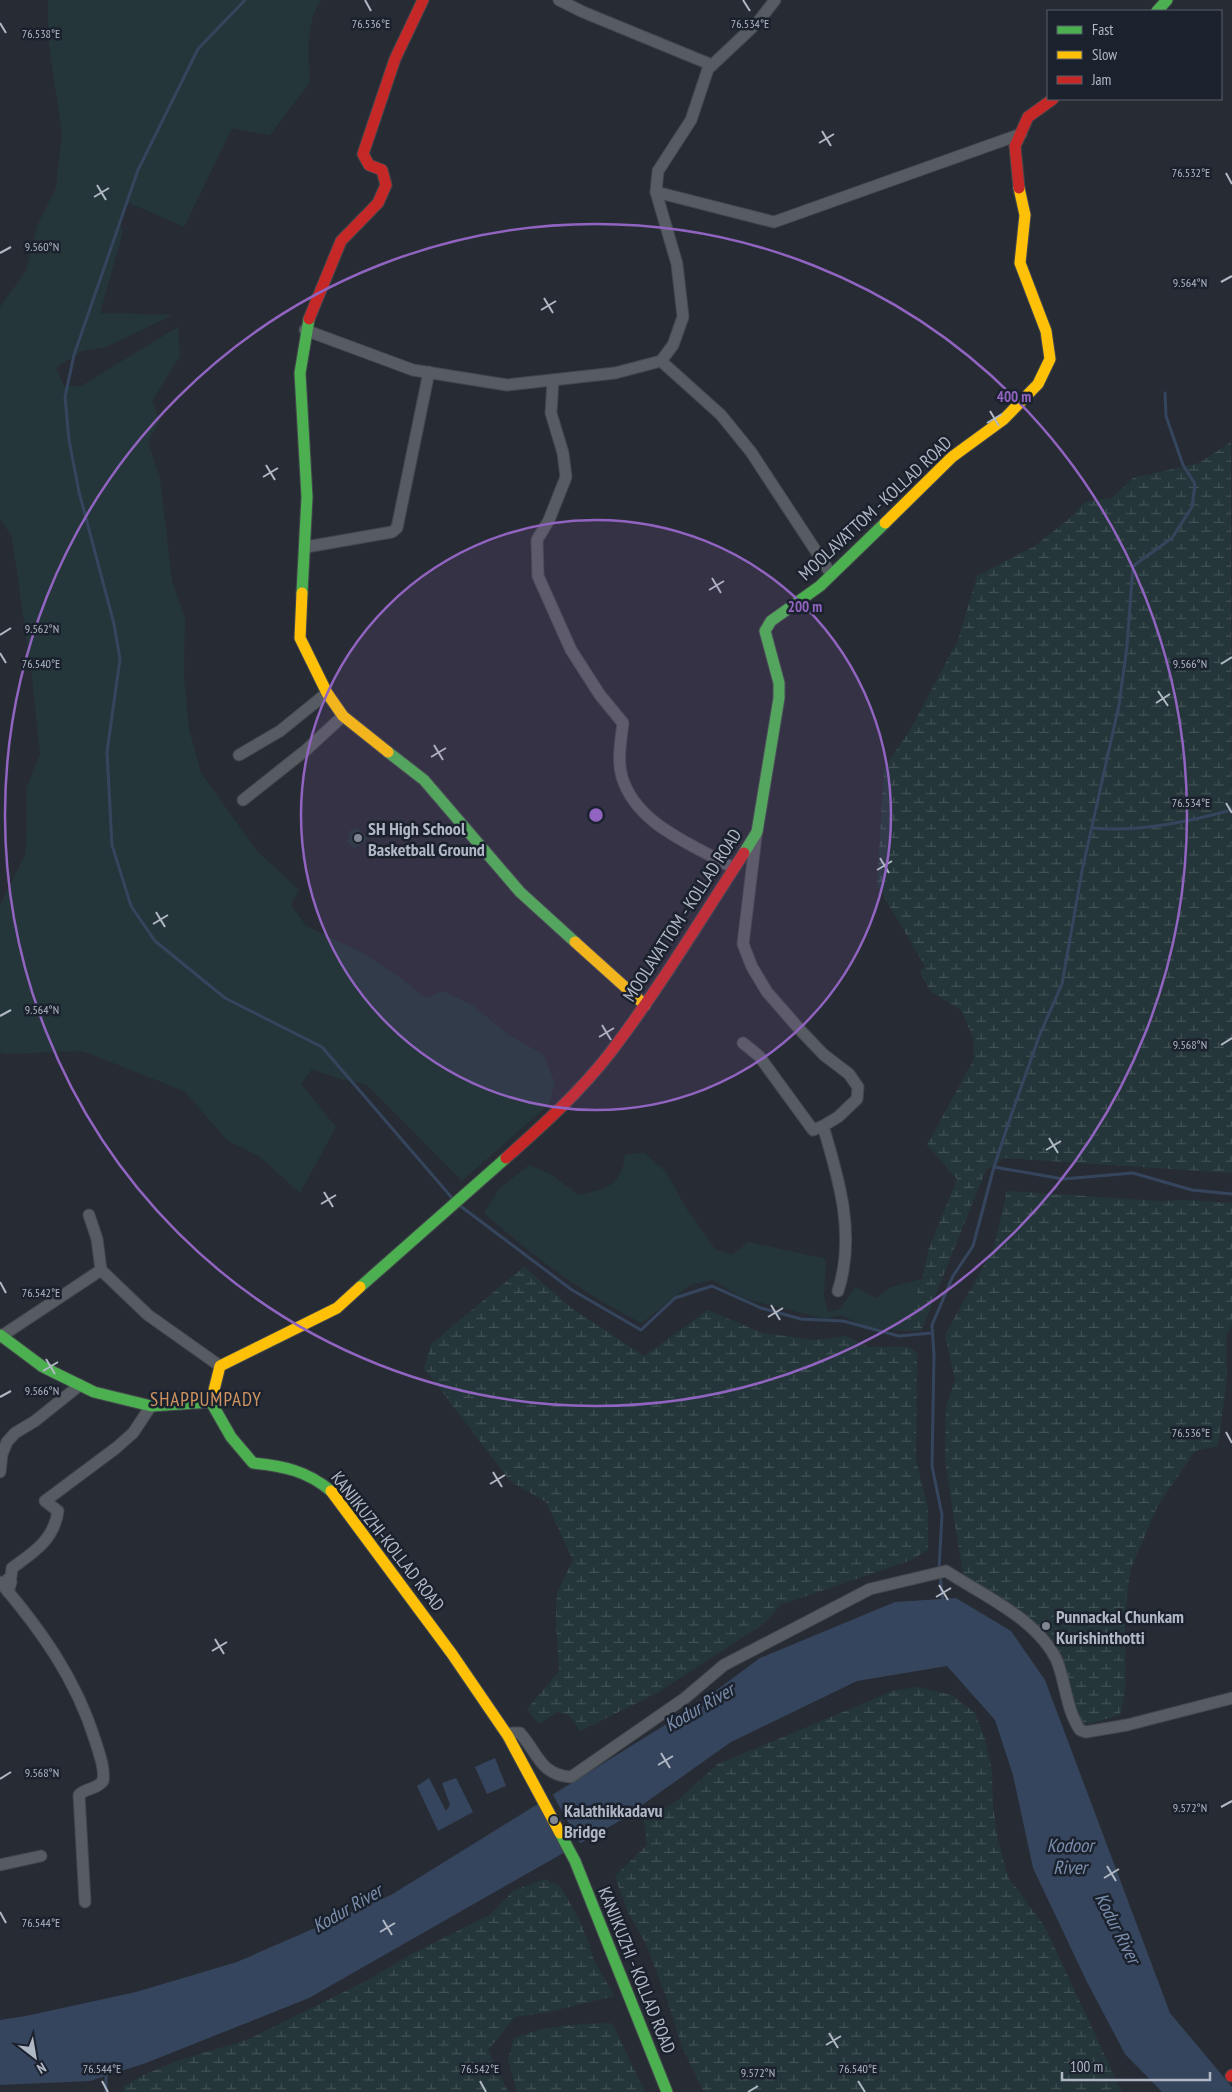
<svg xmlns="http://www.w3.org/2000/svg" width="1232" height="2092" font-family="'PT Sans Narrow',sans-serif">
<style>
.green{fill:#243639}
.wetland{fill:url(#wetland-marsh)}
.water{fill:#36455e}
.pier{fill:#272c34}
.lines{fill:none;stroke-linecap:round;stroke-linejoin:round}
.stream{stroke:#36455e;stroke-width:3}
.street-casing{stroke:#43474d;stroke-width:13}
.fast-casing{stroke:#43474d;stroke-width:13}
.slow-casing{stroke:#43474d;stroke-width:13}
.jam-casing{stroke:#43474d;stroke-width:13}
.street{stroke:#575b62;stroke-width:11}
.fast{stroke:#4caf50;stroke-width:11}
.slow{stroke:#ffc107;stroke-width:11}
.jam{stroke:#c62828;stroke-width:11}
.ticks{fill:none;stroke:#b1b8c5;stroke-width:2}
.ring{fill:none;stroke:#9164c1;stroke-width:2.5}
.poi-dot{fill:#818792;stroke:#1b222e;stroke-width:2}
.labels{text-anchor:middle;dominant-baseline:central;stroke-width:5;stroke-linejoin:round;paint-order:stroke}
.street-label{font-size:18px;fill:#b1b8c5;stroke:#1b222e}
.poi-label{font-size:18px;font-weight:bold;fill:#b1b8c5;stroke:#1b222e;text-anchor:start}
.neighbourhood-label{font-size:19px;letter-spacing:1px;fill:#cf9461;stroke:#1b222e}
.water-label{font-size:19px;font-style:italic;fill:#7a8eac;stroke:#1b222e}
.ticks-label{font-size:12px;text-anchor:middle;fill:#b1b8c5;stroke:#1b222e;stroke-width:5;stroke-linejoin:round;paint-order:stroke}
.centre{fill:#9164c1;stroke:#1b222e;stroke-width:2.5}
.ring-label{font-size:15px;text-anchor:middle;font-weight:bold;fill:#9164c1;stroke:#1b222e;stroke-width:5;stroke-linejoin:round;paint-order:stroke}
</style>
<defs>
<pattern id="wetland-marsh" width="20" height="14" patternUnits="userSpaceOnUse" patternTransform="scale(1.25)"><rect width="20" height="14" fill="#243639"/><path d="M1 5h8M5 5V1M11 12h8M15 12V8" fill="none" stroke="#415154"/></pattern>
</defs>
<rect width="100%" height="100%" fill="#272c34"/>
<!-- green -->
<g class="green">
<path d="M 48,0 L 321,0 C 305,24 308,54 310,82 L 270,135 L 232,128 L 184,227 L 127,202 L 119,223 L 123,231 L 100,313 L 173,315 L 106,347 L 82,351 L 56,368 L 64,386 L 81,386 L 178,327 L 180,356 L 152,401 L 160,421 L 148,442 L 160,479 L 172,581 L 185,618 L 184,677 L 189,729 L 201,773 L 257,851 L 299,890 L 291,905 L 306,926 L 363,953 L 397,975 L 426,998 L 443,991 L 471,1004 L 509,1035 L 544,1055 L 555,1083 L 549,1104 L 462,1181 L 367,1085 L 337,1078 L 312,1069 L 301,1084 L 336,1127 L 300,1193 L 259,1156 L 228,1141 L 184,1091 L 83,1051 L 4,1054 L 0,1052 L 0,905 L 26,853 L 27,787 L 40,754 L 32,677 L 12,537 L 0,519 L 0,307 L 26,271 L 38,224 L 56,188 L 62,134 L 48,38 Z"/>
<path d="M 357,827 L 368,839 L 354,849 L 346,840 L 350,837 L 348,832 Z"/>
<path d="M 644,1153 L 665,1171 L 688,1211 L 715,1249 L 732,1255 L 748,1242 L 826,1259 L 824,1296 L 828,1312 L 840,1309 L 855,1287 L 876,1298 L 891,1287 L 922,1279 L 903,1331 L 866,1327 L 841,1315 L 826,1319 L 742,1298 L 713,1280 L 690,1285 L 642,1323 C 584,1295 532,1255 484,1213 L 500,1188 L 529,1165 L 550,1174 L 579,1195 C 606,1189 622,1186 625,1155 Z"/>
</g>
<!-- wetland -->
<g class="wetland">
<path d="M 1231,442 L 1232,1173 L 1004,1158 L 986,1170 L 921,1331 L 903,1331 L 922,1279 L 929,1248 L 957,1179 L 927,1145 L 974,1059 L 973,1037 L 961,1010 L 930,991 L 920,972 L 925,966 L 877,885 L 884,768 L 909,732 L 958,640 L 977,576 L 1035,546 L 1069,519 L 1085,502 L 1112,498 L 1133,478 L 1199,463 Z"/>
<path d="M 1007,1191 L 1160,1201 L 1188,1200 L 1232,1203 L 1232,1324 L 1226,1337 L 1227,1378 L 1218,1446 L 1195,1451 L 1157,1507 L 1130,1571 L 1125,1617 L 1125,1691 L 1120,1715 L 1085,1725 L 1076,1717 L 1036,1628 L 1005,1600 L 964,1581 L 945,1460 L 946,1406 L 955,1380 L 945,1335 L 994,1247 Z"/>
<path d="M 524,1267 L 574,1310 L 644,1356 L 708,1310 L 762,1333 L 815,1340 L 846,1336 L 869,1347 L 909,1347 L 917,1353 L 916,1460 L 928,1508 L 928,1550 L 909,1561 L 780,1605 L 765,1623 L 655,1694 L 580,1731 L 569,1715 L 557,1712 L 539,1724 L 527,1709 L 559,1671 L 556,1621 L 557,1593 L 573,1560 L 546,1502 L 510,1481 L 424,1368 L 431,1344 Z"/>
<path d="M 918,1687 L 952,1695 L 975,1713 L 985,1739 L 992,1772 L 993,1806 L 998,1840 L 1008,1877 L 1045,1927 L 1122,2092 L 704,2092 L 682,2047 L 667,1999 L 645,1942 L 628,1913 L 615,1876 L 647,1845 L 644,1820 L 677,1801 L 718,1764 L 893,1691 Z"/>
<path d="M 544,1879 L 561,1887 L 582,1925 L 594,1960 L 614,1996 L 549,2012 L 515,2017 L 488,2050 L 508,2092 L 124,2092 L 123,2087 L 143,2075 L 177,2061 L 249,2039 L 368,1980 L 410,1955 L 491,1914 L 513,1891 Z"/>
<path d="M 612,2023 L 645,2092 L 517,2092 L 508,2060 L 514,2038 C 546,2025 578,2024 612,2023 Z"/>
</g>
<!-- water -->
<g class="water">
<path d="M 956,1598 L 1011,1631 L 1045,1680 L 1170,2013 L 1232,2087 L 1232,2092 L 1162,2092 L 1125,2054 L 1087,1982 L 1033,1868 L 1013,1775 L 995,1720 L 947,1666 L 857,1681 L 731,1742 L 621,1820 L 309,1998 L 146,2063 L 90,2081 L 0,2085 L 0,2020 L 26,2016 L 136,1992 L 237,1962 L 391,1895 L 694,1707 L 760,1658 L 895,1602 Z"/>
<path d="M 495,1758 L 506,1786 L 487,1794 L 475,1767 Z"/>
<path d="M 429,1778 L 446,1811 L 450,1805 L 442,1783 L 456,1778 L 473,1812 L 438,1831 L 417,1786 Z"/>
</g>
<!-- pier -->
<path class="pier" d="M 552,1793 L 581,1845 L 567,1854 L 538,1802 Z"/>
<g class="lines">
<!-- stream -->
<g class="stream">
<path d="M 245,0 L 198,49 L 138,170 L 74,355 L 65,397 L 69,440 L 79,492 L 114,624 L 120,659 L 107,752 L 112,845 L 131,906 L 155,941 L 225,998 L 322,1047 L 453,1199"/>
<path d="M 1093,828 C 1140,832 1187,822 1232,810"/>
<path d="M 994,1167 L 1063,1179 L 1133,1173 L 1192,1190 L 1232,1194"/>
<path d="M 459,1205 L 572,1290 L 641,1330 L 675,1298 L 712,1286 L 761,1308 L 801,1319 L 843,1321 L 899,1336 L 932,1333"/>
<path d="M 939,1569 L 942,1515 L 932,1466 L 934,1355 L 932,1325 L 953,1276 L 973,1246 L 994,1167 L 1012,1113 L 1040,1034 L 1062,984 L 1082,871 L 1119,705 L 1127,646 L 1133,566 L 1172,538 L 1192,507 L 1195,484 L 1183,465 L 1166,416 L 1165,393"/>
<path d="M 940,1575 L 943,1602"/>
<path d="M 106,2092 L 106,2073"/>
</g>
<!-- street casing -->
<g class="street-casing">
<g id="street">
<path d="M 559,0 L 583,12 L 712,65"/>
<path d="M 656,192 L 774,222 L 1021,134"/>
<path d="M 305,330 L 413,370 L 507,385 L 615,373 L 661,361 L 673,345 L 683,317 L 677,264 L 656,192 L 658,171 L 691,120 L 708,69 L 758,22 L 775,0"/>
<path d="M 661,361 L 721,415 L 751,452 L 831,574"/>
<path d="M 553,380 L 551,413 L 563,453 L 566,477 L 549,520 L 537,540 L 538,576 L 571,650 L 600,695 L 623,723 C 621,740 617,760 622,777 C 637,826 693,844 733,868"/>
<path d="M 306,547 L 392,532 L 397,528 L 429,372"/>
<path d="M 239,755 L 280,731 L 327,693"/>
<path d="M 243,800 L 306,750 L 343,716"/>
<path d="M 756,836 L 743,944 L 752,967 L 767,992 L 802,1032 L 824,1055 L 849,1074 L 858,1087 L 857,1099 L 838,1117 L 823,1126 C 839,1179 856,1236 838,1291"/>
<path d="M 743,1043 L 759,1056 L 813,1130 L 823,1126"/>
<path d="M 89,1215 L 97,1239 L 101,1270 L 148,1315 L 220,1366"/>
<path d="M 0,1337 L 101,1270"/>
<path d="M 0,1472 L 2,1454 L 7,1442 L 15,1433 L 35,1421 L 80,1385"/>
<path d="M 0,1582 C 41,1630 76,1679 95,1740 C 99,1753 105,1768 103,1781 C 96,1790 85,1788 79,1795 L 85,1902"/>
<path d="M 8,1592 L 11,1582 L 8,1579 L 11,1577 L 12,1568 C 34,1552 54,1540 58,1511 L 45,1501 L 116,1448 L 133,1433 L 151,1406"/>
<path d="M 508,1736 L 512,1733 L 520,1733 C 538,1753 540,1775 571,1777 L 685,1698 L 724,1665 L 870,1589 L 946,1571 C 982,1595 1038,1619 1057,1661 C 1066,1684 1066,1709 1080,1730 L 1086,1732 L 1127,1725 L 1232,1698"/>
<path d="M 0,1865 L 41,1856"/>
</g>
</g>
<!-- fast casing -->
<g class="fast-casing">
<g id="fast">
<path d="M 1157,11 L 1167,0"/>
<path d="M 302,593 L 307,497 L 300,373 L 309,319"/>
<path d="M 388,752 L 424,780 L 520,892 L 575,942"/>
<path d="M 744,853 L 757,832 L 779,698 L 779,683 L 765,631 L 771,621 L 820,586 L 885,523"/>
<path d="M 360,1287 L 506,1158"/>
<path d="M 0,1335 L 43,1367 L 94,1392 L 151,1406 L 211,1402 L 231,1437 L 253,1463 C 284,1466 307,1471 331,1491"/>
<path d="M 560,1833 L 575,1861 L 667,2092"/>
</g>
</g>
<!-- slow casing -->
<g class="slow-casing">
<g id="slow">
<path d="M 885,523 L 952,457 L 1004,419 L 1038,384 L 1050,359 L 1046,331 L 1020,263 L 1025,215 L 1019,188"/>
<path d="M 302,593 L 300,638 L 327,693 L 343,716 L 388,752"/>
<path d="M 575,942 L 645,1005"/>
<path d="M 211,1402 L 220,1366 L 337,1308 L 360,1287"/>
<path d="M 331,1491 L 452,1654 L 508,1736 L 560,1833"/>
</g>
</g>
<!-- jam casing -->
<g class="jam-casing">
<g id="jam">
<path d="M 1019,188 L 1015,146 L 1028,117 L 1053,99"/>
<path d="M 309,319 L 341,241 L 378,203 L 386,185 L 382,170 L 369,165 L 363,154 L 395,59 L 423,0"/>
<path d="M 506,1158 C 543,1125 580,1092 610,1053 C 659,989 700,920 744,853"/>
<path d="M 1231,2076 L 1232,2075"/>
</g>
</g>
<!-- street -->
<use href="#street" class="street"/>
<!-- fast -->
<use href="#fast" class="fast"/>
<!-- slow -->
<use href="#slow" class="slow"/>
<!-- jam -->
<use href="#jam" class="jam"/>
</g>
<!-- ticks -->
<path class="ticks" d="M 365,0 L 371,11M 743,0 L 750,11M 0,23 L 6,33M 822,131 L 831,146M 819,143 L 834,134M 1226,173 L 1232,184M 97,185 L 106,200M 94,197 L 109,188M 0,253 L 11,247M 1221,282 L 1232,276M 544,298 L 553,313M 541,310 L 556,301M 990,411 L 999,426M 987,423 L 1002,414M 266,465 L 275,480M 263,477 L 278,468M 712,578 L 721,593M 709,590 L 724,581M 0,635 L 11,628M 0,653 L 6,663M 1221,664 L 1232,657M 1158,691 L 1168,706M 1156,703 L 1170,694M 434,745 L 443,760M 431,757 L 446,748M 1226,803 L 1232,813M 880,858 L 889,873M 877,870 L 892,861M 156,912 L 165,927M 153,924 L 168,915M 0,1016 L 11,1010M 602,1025 L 611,1040M 599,1037 L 614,1028M 1221,1045 L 1232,1038M 1049,1138 L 1058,1153M 1046,1150 L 1061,1141M 324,1192 L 333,1207M 321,1204 L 336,1195M 0,1282 L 6,1293M 771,1305 L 780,1320M 768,1317 L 783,1308M 46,1359 L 55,1374M 43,1371 L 58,1362M 0,1397 L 11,1391M 1226,1432 L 1232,1443M 493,1472 L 502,1487M 490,1484 L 505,1475M 939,1585 L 948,1600M 936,1597 L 951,1588M 215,1639 L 224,1654M 212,1651 L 227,1642M 661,1753 L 670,1768M 658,1765 L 673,1756M 0,1779 L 11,1772M 1221,1807 L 1232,1801M 1107,1866 L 1116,1881M 1104,1878 L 1119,1869M 0,1912 L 6,1923M 383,1920 L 392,1935M 380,1932 L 395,1923M 829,2033 L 838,2048M 826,2045 L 841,2036M 102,2081 L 108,2092M 480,2081 L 486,2092M 858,2081 L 865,2092M 748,2092 L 758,2086"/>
<!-- distance rings -->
<circle cx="596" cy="815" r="295" fill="#9164c1" fill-opacity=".12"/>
<g class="ring">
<circle cx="596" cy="815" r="295"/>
<circle cx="596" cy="815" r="591"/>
</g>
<!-- markers -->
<g class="poi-dot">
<circle cx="358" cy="838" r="5"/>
<circle cx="1046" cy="1626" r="5"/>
<circle cx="554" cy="1820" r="5"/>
</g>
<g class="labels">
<!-- street labels -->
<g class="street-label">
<text transform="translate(875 508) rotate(-43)">MOOLAVATTOM - KOLLAD ROAD</text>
<text transform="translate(682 915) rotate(-57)">MOOLAVATTOM - KOLLAD ROAD</text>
<text transform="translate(388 1541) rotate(52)">KANJIKUZHI-KOLLAD ROAD</text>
<text transform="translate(637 1970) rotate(68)">KANJIKUZHI - KOLLAD ROAD</text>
</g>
<!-- poi labels -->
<g class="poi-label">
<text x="368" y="828">SH High School<tspan x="368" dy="21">Basketball Ground</tspan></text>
<text x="1056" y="1616">Punnackal Chunkam<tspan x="1056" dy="21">Kurishinthotti</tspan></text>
<text x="564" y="1810">Kalathikkadavu<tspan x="564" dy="21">Bridge</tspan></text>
</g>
<!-- neighbourhood labels -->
<g class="neighbourhood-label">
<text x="206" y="1399">SHAPPUMPADY</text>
</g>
<!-- water labels -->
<g class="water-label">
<text transform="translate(699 1707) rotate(-30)">Kodur River</text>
<text x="1070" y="1845">Kodoor<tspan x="1070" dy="22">River</tspan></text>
<text transform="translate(347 1908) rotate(-30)">Kodur River</text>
<text transform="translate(1118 1928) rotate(63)">Kodur River</text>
</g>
</g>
<g class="ticks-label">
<text x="371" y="28">76.536°E</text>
<text x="750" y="28">76.534°E</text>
<text x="41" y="38">76.538°E</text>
<text x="1191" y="177">76.532°E</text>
<text x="42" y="251">9.560°N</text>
<text x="1190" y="287">9.564°N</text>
<text x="42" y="633">9.562°N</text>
<text x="41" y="668">76.540°E</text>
<text x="1190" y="668">9.566°N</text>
<text x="1191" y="807">76.534°E</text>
<text x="42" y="1014">9.564°N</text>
<text x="1190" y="1049">9.568°N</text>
<text x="41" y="1297">76.542°E</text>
<text x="42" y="1395">9.566°N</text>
<text x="1191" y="1437">76.536°E</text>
<text x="42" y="1777">9.568°N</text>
<text x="1190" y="1812">9.572°N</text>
<text x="41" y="1927">76.544°E</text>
<text x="102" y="2073">76.544°E</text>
<text x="480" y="2073">76.542°E</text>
<text x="858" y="2073">76.540°E</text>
<text x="758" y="2077">9.572°N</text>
</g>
<circle cx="596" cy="815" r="8" class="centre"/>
<g class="ring-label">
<text x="1014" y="402">400 m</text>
<text x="805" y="612">200 m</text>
</g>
<!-- legend -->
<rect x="1047" y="10" width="175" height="90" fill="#1b222e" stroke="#575e6a"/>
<rect x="1057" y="26" width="25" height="8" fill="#4caf50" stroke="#575e6a"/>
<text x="1092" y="35" font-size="15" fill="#b1b8c5">Fast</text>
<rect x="1057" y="51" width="25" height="8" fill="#ffc107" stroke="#575e6a"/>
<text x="1092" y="60" font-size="15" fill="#b1b8c5">Slow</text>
<rect x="1057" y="76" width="25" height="8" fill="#c62828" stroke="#575e6a"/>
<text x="1092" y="85" font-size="15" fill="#b1b8c5">Jam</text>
<!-- north arrow -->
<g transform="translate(35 2057) rotate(149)" stroke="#1b222e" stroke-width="4" paint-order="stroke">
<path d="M0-4L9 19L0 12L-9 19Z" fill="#b1b8c5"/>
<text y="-8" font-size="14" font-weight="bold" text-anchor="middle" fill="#b1b8c5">N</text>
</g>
<!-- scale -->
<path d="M1062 2072v8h148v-8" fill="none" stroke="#b1b8c5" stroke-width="2.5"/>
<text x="1070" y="2072" font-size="15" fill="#b1b8c5" stroke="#1b222e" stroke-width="4" paint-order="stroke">100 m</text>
</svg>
